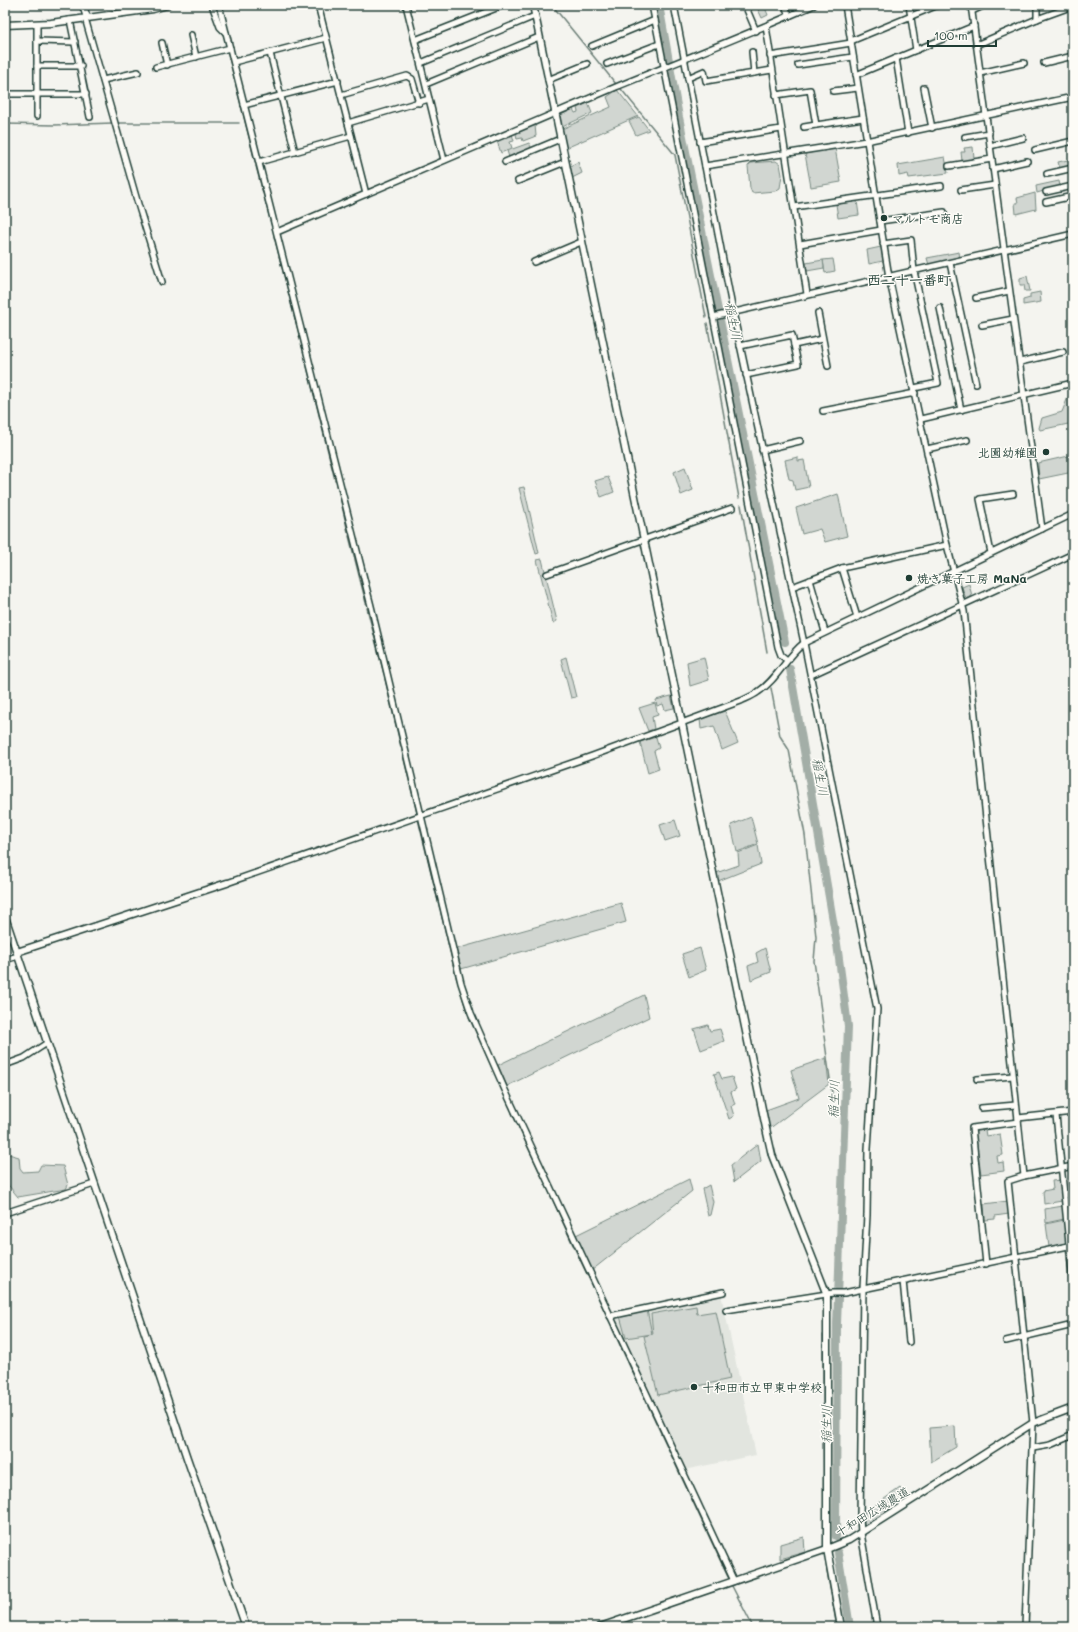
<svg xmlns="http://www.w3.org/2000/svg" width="1078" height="1632" font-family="Mali,'Klee One',sans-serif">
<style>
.built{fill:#e2e5df}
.green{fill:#d1d6d1;stroke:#788a82}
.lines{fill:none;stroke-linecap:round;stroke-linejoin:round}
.stream{stroke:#6e8179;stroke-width:1.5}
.river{stroke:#a3aea7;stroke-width:8}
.minor-casing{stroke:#1f3d34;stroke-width:8}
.tertiary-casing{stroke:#1f3d34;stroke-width:9}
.minor{stroke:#fdfcf7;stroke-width:5}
.tertiary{stroke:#fdfcf7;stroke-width:6}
.poi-dot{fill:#1f3d34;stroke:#fdfcf7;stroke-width:1.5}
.labels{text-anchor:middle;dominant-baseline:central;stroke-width:3;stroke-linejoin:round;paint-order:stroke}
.poi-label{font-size:12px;font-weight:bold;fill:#1f3d34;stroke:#fdfcf7;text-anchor:start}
.street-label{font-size:12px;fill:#1f3d34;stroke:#fdfcf7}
.water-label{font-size:13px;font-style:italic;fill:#475f56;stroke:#fdfcf7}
.quarter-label{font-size:14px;font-weight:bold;fill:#1f3d34;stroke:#fdfcf7}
</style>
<rect width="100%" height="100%" fill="#f4f4ef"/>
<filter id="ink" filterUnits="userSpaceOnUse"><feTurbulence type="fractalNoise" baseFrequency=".025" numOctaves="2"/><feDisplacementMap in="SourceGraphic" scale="8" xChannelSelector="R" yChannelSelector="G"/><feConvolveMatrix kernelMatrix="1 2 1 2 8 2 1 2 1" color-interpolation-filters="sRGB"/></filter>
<g filter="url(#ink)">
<!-- built -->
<path class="built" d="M 721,1294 L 756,1455 L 684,1470 L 615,1318 L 616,1316 Z"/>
<!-- green -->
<g class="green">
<path d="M 756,5 L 764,5 L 768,15 L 762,18 Z"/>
<path d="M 617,90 L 638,116 L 566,148 L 562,129 L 611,107 L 607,97 Z"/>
<path d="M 588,103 L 592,113 L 562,127 L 560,117 L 561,115 L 573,109 L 575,113 L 578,112 L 577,108 Z"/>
<path d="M 639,117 L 649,130 L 636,135 L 629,121 Z"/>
<path d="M 535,125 L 536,136 L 523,141 L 522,138 L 517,139 L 516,133 Z"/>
<path d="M 512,134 L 514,141 L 510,142 L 512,148 L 501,153 L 497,141 Z"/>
<path d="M 529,143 L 532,149 L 509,157 L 507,151 Z"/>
<path d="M 973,147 L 974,159 L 962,161 L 961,152 L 965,152 L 964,148 Z"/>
<path d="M 835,148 L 841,182 L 811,187 L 805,154 Z"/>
<path d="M 945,157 L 948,173 L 909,178 L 908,174 L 899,176 L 898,165 Z"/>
<path d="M 1073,159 L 1073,166 L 1060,169 L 1058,162 Z"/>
<path d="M 776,161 L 780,164 L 782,175 L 780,188 L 775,191 L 752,193 L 750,188 L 748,166 L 751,163 Z"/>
<path d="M 578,162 L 582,173 L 572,178 L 570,166 Z"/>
<path d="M 1059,181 L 1060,186 L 1037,193 L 1036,186 Z"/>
<path d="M 1035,193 L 1036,209 L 1016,214 L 1015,203 L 1018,203 L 1017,198 Z"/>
<path d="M 857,201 L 859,215 L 838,218 L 836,204 Z"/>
<path d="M 881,247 L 883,261 L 869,264 L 867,250 Z"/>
<path d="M 959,252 L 960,258 L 929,265 L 927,258 Z"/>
<path d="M 833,259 L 835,271 L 825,273 L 823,260 Z"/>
<path d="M 823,260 L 824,268 L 807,271 L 806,263 Z"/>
<path d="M 1027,276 L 1030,291 L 1025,291 L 1024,285 L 1020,285 L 1020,278 Z"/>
<path d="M 1040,292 L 1041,302 L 1023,305 L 1023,300 L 1030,298 L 1030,294 Z"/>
<path d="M 1068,397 L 1071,398 L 1073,401 L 1073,423 L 1040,430 L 1039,428 L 1042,418 L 1062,412 Z"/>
<path d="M 1073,455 L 1073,472 L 1039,479 L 1038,463 Z"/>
<path d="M 798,457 L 798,461 L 804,460 L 809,487 L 795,490 L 793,480 L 789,479 L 785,460 Z"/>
<path d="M 685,467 L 693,490 L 681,495 L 674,472 Z"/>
<path d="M 608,477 L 614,492 L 601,497 L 595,481 Z"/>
<path d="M 524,487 L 539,553 L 536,554 L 519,488 Z"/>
<path d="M 838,494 L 847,536 L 825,542 L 820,529 L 802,534 L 796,508 Z"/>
<path d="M 542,559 L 557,621 L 553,623 L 537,560 Z"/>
<path d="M 969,584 L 972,596 L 966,599 L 962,587 Z"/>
<path d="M 566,657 L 576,697 L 571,698 L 561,659 Z"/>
<path d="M 704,657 L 709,680 L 690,686 L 687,662 Z"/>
<path d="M 671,696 L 674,708 L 665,710 L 663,704 L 657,706 L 656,700 Z"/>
<path d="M 655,703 L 658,715 L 652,717 L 654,729 L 648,731 L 639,708 Z"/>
<path d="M 725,711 L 738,743 L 722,750 L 714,726 L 701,729 L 700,719 Z"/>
<path d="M 656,737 L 659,748 L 654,751 L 659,769 L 648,773 L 640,742 Z"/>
<path d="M 751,817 L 758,844 L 737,852 L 731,825 Z"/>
<path d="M 675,820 L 680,836 L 665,841 L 660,825 Z"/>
<path d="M 758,845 L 761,864 L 718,881 L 716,873 L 739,865 L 738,853 Z"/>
<path d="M 621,903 L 626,922 L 461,969 L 456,949 Z"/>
<path d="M 700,948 L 706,970 L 689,977 L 682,954 Z"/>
<path d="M 765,948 L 771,972 L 751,980 L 748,966 L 758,962 L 756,953 Z"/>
<path d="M 644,995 L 649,1017 L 507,1086 L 498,1065 Z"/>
<path d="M 708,1025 L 710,1031 L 720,1029 L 724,1041 L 701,1050 L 694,1029 Z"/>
<path d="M 826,1058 L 829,1084 L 769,1129 L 766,1110 L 799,1098 L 791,1070 Z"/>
<path d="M 719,1072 L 722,1079 L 732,1077 L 736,1089 L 731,1092 L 735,1104 L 731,1106 L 734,1116 L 729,1119 L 714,1074 Z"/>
<path d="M 985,1130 L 986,1136 L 1000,1134 L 1003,1155 L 997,1156 L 998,1163 L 1003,1162 L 1004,1171 L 981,1174 L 975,1131 Z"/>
<path d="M 758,1144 L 761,1161 L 734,1182 L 731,1165 Z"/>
<path d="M 5,1153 L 19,1157 L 20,1168 L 23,1172 L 38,1171 L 41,1165 L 63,1166 L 68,1185 L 66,1189 L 18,1197 L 5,1181 Z"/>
<path d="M 689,1179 L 692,1191 L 591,1271 L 576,1235 Z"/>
<path d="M 1061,1180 L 1062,1201 L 1044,1204 L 1043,1191 L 1053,1189 L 1052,1181 Z"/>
<path d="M 709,1185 L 713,1202 L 710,1215 L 708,1216 L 702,1189 Z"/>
<path d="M 1008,1201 L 1009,1214 L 995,1216 L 995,1219 L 985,1220 L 984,1204 Z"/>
<path d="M 1063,1206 L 1064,1219 L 1046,1223 L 1045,1209 Z"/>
<path d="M 1064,1220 L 1067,1243 L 1049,1247 L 1046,1224 Z"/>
<path d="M 696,1306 L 697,1314 L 716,1311 L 730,1379 L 658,1395 L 644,1336 L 653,1334 L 651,1314 Z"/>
<path d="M 647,1310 L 652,1334 L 626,1338 L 620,1316 Z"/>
<path d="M 955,1426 L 956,1447 L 931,1462 L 929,1428 Z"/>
<path d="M 900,1488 L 907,1498 L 864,1527 L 864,1513 Z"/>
<path d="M 804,1537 L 805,1552 L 780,1559 L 780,1544 Z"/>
</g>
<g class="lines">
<!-- stream -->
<g class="stream">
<path d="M 216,5 L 218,12"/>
<path d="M 552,5 L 616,84"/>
<path d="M 228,53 L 255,161"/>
<path d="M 621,89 L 675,155 L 706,317"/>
<path d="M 117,123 L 239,123"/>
<path d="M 5,124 L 54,125 L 113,123"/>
<path d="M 256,166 L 273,230"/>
<path d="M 274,236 L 306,361"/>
<path d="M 707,323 L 739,498"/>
<path d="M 307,366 L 335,480"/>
<path d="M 337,484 L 348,532"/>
<path d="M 741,505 L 767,652"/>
<path d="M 349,536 L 366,603"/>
<path d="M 367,608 L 384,674"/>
<path d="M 385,679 L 401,747"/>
<path d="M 771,688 L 780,736 L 789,750 L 805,835 L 816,937 L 814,961 L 824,1032"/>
<path d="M 402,751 L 417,813"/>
<path d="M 418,819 L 440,909"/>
<path d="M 441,913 L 457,980"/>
<path d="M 459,985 L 467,1012"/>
<path d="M 469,1017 L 511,1109"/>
<path d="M 824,1036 L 833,1100"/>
<path d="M 512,1113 L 542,1177"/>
<path d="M 544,1180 L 573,1245"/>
<path d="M 575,1249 L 610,1322"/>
<path d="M 612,1328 L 728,1577"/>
<path d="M 823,1335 L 824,1544"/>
<path d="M 825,1559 L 837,1627"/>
<path d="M 732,1586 L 753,1627"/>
</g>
<!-- river -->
<g class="river">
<path d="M 659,5 L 679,117 L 785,642"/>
<path d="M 790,669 L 837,944 L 848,1026 L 837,1324 L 836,1536"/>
<path d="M 838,1553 L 850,1627"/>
</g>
<!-- minor casing -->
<g class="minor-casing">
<g id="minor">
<path d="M 212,5 L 220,27 L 226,33"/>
<path d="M 219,5 L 371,606 L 461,983 L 471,1013 L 505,1090 L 734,1581"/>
<path d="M 318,5 L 366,194"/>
<path d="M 406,5 L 444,160"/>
<path d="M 652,5 L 778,647 L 781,655 L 787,660"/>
<path d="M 674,5 L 733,312 L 804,643 L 877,1009 L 868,1149 L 867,1215 L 863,1288 L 860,1518 L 861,1533 L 877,1627"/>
<path d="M 745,5 L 756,31"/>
<path d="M 785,5 L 789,16"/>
<path d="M 845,5 L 889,277 L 947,545 L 964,611 L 1024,1176"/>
<path d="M 909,5 L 916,50"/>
<path d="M 971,5 L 1042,529"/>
<path d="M 1037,5 L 1037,19"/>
<path d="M 972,11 L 985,5"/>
<path d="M 85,18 L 138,204 L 162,282"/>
<path d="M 70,20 L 90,117"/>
<path d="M 766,26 L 807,294"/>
<path d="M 191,35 L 196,57"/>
<path d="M 415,40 L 504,5"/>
<path d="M 37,41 L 75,42"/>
<path d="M 851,41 L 938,5"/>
<path d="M 162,43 L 167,65"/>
<path d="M 976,45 L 1037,19 L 1073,6"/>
<path d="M 592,46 L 655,20"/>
<path d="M 752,52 L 754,73"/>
<path d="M 270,53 L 295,152"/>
<path d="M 770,56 L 851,43"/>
<path d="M 896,58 L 908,133"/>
<path d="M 234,62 L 326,38"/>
<path d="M 421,63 L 535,16"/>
<path d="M 1044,63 L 1073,56"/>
<path d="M 607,64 L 659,44"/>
<path d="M 798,65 L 853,57"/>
<path d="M 37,66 L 81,66"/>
<path d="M 156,67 L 230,48"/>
<path d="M 980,73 L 1024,63"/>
<path d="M 856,75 L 974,26"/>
<path d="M 688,78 L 704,71 L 706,81 L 772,70"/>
<path d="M 103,80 L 138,72"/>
<path d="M 548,80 L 587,64"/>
<path d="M 426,84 L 539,37"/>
<path d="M 924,88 L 932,128"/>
<path d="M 833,91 L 858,88"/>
<path d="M 5,94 L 86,94"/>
<path d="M 341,95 L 407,76 L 412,79 L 419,103"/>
<path d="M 776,95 L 810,90 L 816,125 L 863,118"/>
<path d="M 244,105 L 338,81"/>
<path d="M 37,116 L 37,24"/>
<path d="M 348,123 L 429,99"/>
<path d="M 804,127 L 816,125"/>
<path d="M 965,137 L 989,133"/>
<path d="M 700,142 L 781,129"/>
<path d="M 990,146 L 1023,138"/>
<path d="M 1035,150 L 1073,141"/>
<path d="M 259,162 L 351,136"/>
<path d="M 505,162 L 560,139"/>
<path d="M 705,166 L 866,141 L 1073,97"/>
<path d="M 949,166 L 992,159"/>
<path d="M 993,169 L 1027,161"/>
<path d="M 1047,174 L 1073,168"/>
<path d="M 518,181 L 565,162"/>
<path d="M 961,190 L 995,185"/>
<path d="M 1046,192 L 1073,186"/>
<path d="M 1046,202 L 1073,196"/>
<path d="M 794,207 L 941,186"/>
<path d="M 880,221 L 944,212"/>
<path d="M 277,232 C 390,183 503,135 616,87 C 682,60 749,34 814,5"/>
<path d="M 800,244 L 881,230"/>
<path d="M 883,244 L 911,240 L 914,271 L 938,383 L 914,388"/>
<path d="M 534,262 L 581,242"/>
<path d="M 950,263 L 976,384"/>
<path d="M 976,298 L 1009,291"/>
<path d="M 940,308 L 961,410"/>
<path d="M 818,313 L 828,366"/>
<path d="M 713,317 L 1073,234"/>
<path d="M 982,325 L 1013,319"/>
<path d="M 794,345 L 822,339"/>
<path d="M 740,346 L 792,335 L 798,364 L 746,375"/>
<path d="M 1020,362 L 1063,352"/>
<path d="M 823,411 L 915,393"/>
<path d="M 921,419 L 1073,383"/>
<path d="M 927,449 L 967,440"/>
<path d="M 762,450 L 800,441"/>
<path d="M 991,553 L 980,499 L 1013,494"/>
<path d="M 842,568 L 857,617"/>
<path d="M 547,574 L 732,508"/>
<path d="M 810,580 L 825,632"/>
<path d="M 792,587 L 842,568 L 947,545"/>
<path d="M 811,675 L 1073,554"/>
<path d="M 227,883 L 592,756 L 741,701 C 747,698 753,696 758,692 C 777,680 786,657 804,643 L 1073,514"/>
<path d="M 5,960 L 18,956"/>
<path d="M 5,1065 L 24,1058 L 47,1043"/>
<path d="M 977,1079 L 1013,1076"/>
<path d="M 981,1108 L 1016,1105"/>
<path d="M 1056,1115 L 1073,1283"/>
<path d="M 1018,1118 L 1073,1112"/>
<path d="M 5,1213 L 94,1184"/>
<path d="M 986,1264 L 972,1128 L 1018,1122"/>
<path d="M 903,1281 L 909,1342"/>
<path d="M 726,1310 L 833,1293 L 844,1293 L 1073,1245"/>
<path d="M 610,1316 L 723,1292"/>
<path d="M 1006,1341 L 1073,1325"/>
<path d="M 1033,1448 L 1050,1445 L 1073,1435"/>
<path d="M 1025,1627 L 1033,1423 L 1008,1181 L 1024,1176 L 1073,1166"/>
</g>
</g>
<!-- tertiary casing -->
<g class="tertiary-casing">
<g id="tertiary">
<path d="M 83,5 L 87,18"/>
<path d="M 533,5 L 767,1133 L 772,1155 L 827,1295 L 827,1549 L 841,1627"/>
<path d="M 5,25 L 51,23 L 153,9 L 167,5"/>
<path d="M 5,917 L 187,1458 L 246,1627"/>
<path d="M 17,952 L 227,883"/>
<path d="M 600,1627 L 827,1549 L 849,1540 L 1033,1423 L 1073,1408"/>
</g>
</g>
<!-- minor -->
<use href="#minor" class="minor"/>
<!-- tertiary -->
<use href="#tertiary" class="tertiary"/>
</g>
</g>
<!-- markers -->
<g class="poi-dot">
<circle cx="884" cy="218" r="4"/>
<circle cx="1046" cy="452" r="4"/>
<circle cx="909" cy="578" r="4"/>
<circle cx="694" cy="1387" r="4"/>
</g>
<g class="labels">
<!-- poi labels -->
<g class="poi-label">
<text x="892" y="218">マルトモ商店</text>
<text x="1038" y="452" text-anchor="end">北園幼稚園</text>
<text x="917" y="578">焼き菓子工房 MaNa</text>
<text x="702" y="1387">十和田市立甲東中学校</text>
</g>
<!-- street labels -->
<g class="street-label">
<text transform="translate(872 1511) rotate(-31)">十和田広域農道</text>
</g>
<!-- water labels -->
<g class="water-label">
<text transform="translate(734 321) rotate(79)">稲生川</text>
<text transform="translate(821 777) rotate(80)">稲生川</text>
<text transform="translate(833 1099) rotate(-88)">稲生川</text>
<text transform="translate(825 1424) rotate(-90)">稲生川</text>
</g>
<!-- quarter labels -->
<g class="quarter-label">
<text x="909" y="279">西二十一番町</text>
</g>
</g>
<!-- margin -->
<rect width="1078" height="1632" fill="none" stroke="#fdfcf7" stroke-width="20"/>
<rect x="10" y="10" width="1058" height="1612" fill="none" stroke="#1f3d34" stroke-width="1.5" filter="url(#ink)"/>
<!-- scale -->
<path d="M928 40v6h68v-6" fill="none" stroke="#1f3d34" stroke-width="2"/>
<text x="934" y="40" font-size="12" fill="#1f3d34" stroke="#fdfcf7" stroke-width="3" paint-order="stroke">100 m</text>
</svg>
